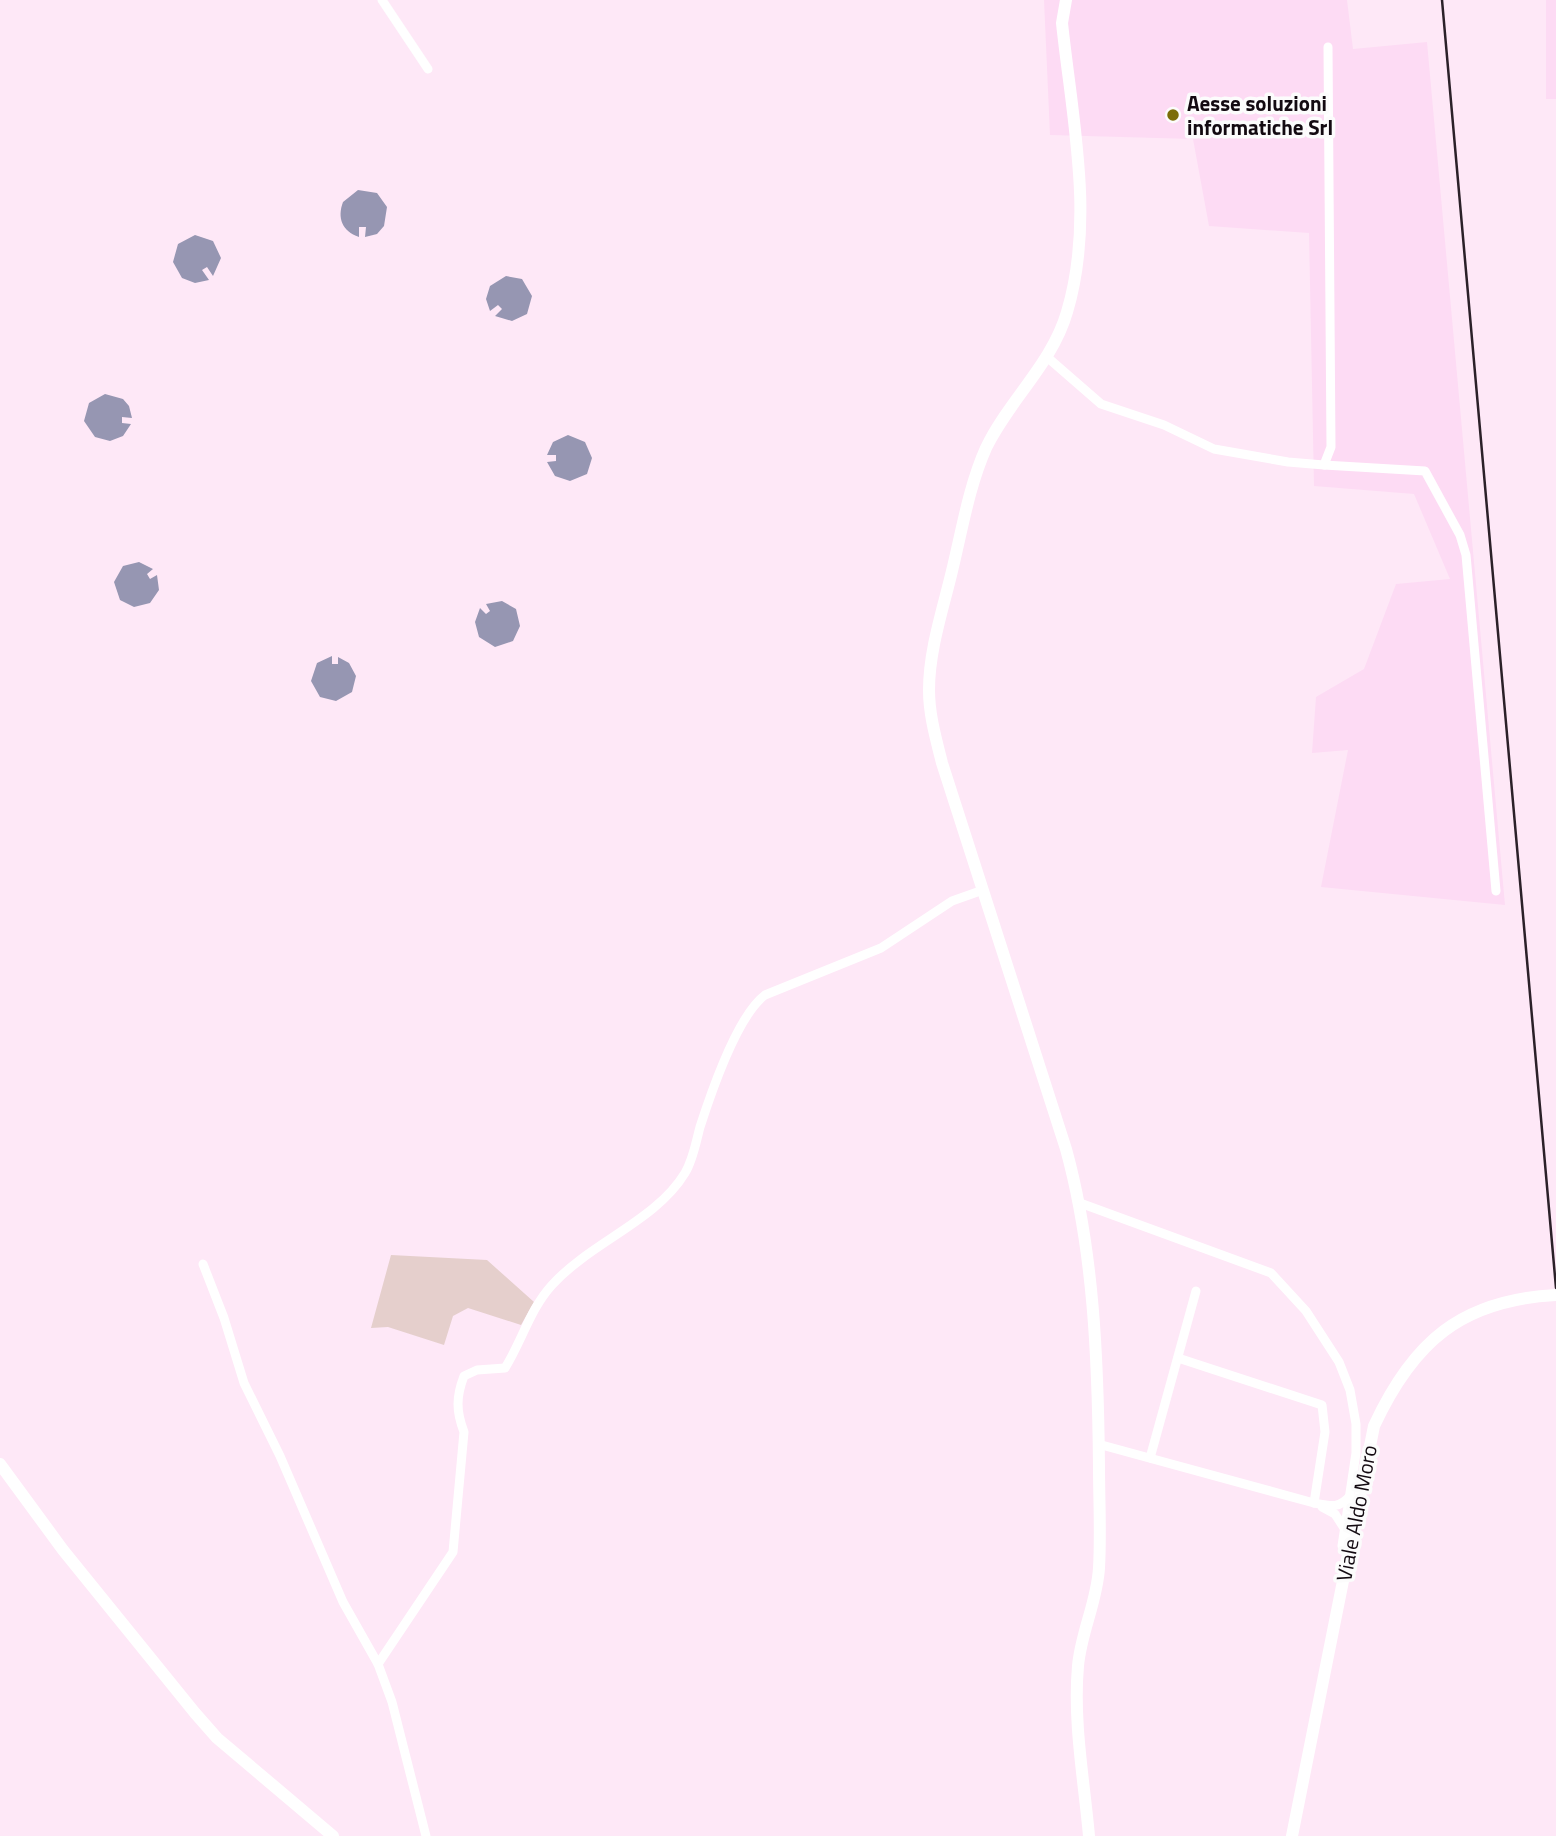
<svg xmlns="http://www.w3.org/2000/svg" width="1556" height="1836" font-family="'Titillium Web',sans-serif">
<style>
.built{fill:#fddbf4}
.green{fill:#e5cfcc}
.water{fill:#9696b2}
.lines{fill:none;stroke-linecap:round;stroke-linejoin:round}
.street{stroke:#fff;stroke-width:9}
.secondary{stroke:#fff;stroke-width:12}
.rail{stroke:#2b2129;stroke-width:2.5}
.poi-dot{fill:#7b6d08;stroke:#fcfcfc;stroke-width:2.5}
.labels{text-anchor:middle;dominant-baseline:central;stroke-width:7;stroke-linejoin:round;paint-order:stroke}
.poi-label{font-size:21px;font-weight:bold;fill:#130a11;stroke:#fcfcfc;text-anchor:start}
.street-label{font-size:21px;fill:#130a11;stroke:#fcfcfc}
</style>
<rect width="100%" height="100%" fill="#fee8f7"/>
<!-- built -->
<g class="built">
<path d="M 1044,0 L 1347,0 L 1353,49 L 1427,42 L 1505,905 L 1321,887 L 1348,750 L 1312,753 L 1316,697 L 1364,669 L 1396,584 L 1450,579 L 1414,494 L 1314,486 L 1309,233 L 1209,226 L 1193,139 L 1050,135 Z"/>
<rect x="1546" y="0" width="10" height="99"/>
</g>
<!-- green -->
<path class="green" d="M 391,1255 L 487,1260 L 534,1302 L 521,1325 L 468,1308 L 453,1316 L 444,1345 L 388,1327 L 371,1328 Z"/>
<!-- water -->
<g class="water">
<path d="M 358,190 L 377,193 L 387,207 L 384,226 L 377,234 L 365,237 L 366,227 L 359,227 L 359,237 C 342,231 337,218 343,202 Z"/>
<path d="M 195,235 L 213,241 L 221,258 L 213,276 L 207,267 L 202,270 L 209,280 L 195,283 L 182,278 L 173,262 L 178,244 Z"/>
<path d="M 506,276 L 522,279 L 532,296 L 527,314 L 512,321 L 495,316 L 502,309 L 498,305 L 490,311 L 486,299 L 490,286 Z"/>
<path d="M 105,394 L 123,399 L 129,406 L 132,418 L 122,417 L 122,423 L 131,424 L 123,436 L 110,441 L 95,437 L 84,421 L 89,403 Z"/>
<path d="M 568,435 L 585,442 L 592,458 L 587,474 L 570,481 L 555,476 L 547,462 L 556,461 L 556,455 L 547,455 L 553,442 Z"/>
<path d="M 139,562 L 153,569 L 147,574 L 150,579 L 157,575 L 159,590 L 150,603 L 134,607 L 120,600 L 114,582 L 123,566 Z"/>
<path d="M 502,601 L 516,609 L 520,626 L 513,641 L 495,647 L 479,637 L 475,622 L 480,608 L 486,614 L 490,611 L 486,604 Z"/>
<path d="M 332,656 L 332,664 L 338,664 L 338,657 L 349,663 L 356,676 L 352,692 L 336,701 L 320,697 L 311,681 L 317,663 Z"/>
</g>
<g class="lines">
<!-- street -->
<g class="street">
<path d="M 382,0 L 428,69"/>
<path d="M 1047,357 L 1101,404 L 1164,425 L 1214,449 L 1288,462 L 1324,465 L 1331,447 L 1328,47"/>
<path d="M 1324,465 L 1425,471 L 1460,535 L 1466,555 L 1496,891"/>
<path d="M 1080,1203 L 1271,1273 L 1306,1311 L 1339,1362 L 1350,1390 L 1356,1424 L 1356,1453 L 1342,1546 L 1347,1555"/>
<path d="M 203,1264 L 224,1318 L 244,1383 L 280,1456 L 343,1602 L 378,1664"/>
<path d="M 1178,1358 L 1322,1405 L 1325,1432 L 1314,1503"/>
<path d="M 1098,1444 L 1314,1503 C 1330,1506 1339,1509 1350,1496"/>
<path d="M 1150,1458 L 1196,1291"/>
<path d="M 1322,1507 L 1335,1514 L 1344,1528"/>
<path d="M 426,1836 L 392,1702 L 378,1664 L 453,1552 L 464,1432 C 456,1411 456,1397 464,1376 L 477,1370 L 505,1368 C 522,1341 530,1309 552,1285 C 591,1242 656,1221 685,1173 C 693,1160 696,1142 700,1127 C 711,1093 737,1016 765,995 L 881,948 L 952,901 L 983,890"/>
</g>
<!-- secondary -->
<g class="secondary">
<path d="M 1066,0 L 1062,23 C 1072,118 1095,219 1067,312 C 1052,364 1009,400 986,448 C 969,486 962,530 952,571 C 943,609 929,650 929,690 C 929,715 936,739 942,763 L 1066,1149 C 1094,1251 1098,1362 1099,1466 C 1099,1500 1101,1534 1099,1568 C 1097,1602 1081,1632 1078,1666 C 1073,1722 1084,1780 1089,1836"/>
<path d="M 0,1464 L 63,1550 L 195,1713 L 217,1738 L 333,1836"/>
<path d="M 1292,1836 L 1374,1426 C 1413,1342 1461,1300 1556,1295"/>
</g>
<!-- rail -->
<path class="rail" d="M 1442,0 L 1556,1288"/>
</g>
<!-- markers -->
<circle class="poi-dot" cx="1173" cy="115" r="7"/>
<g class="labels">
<!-- poi labels -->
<g class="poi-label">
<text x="1187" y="103">Aesse soluzioni<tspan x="1187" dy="24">informatiche Srl</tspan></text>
</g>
<!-- street labels -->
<g class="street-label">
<text transform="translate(1356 1513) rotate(-79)">Viale Aldo Moro</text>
</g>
</g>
</svg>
